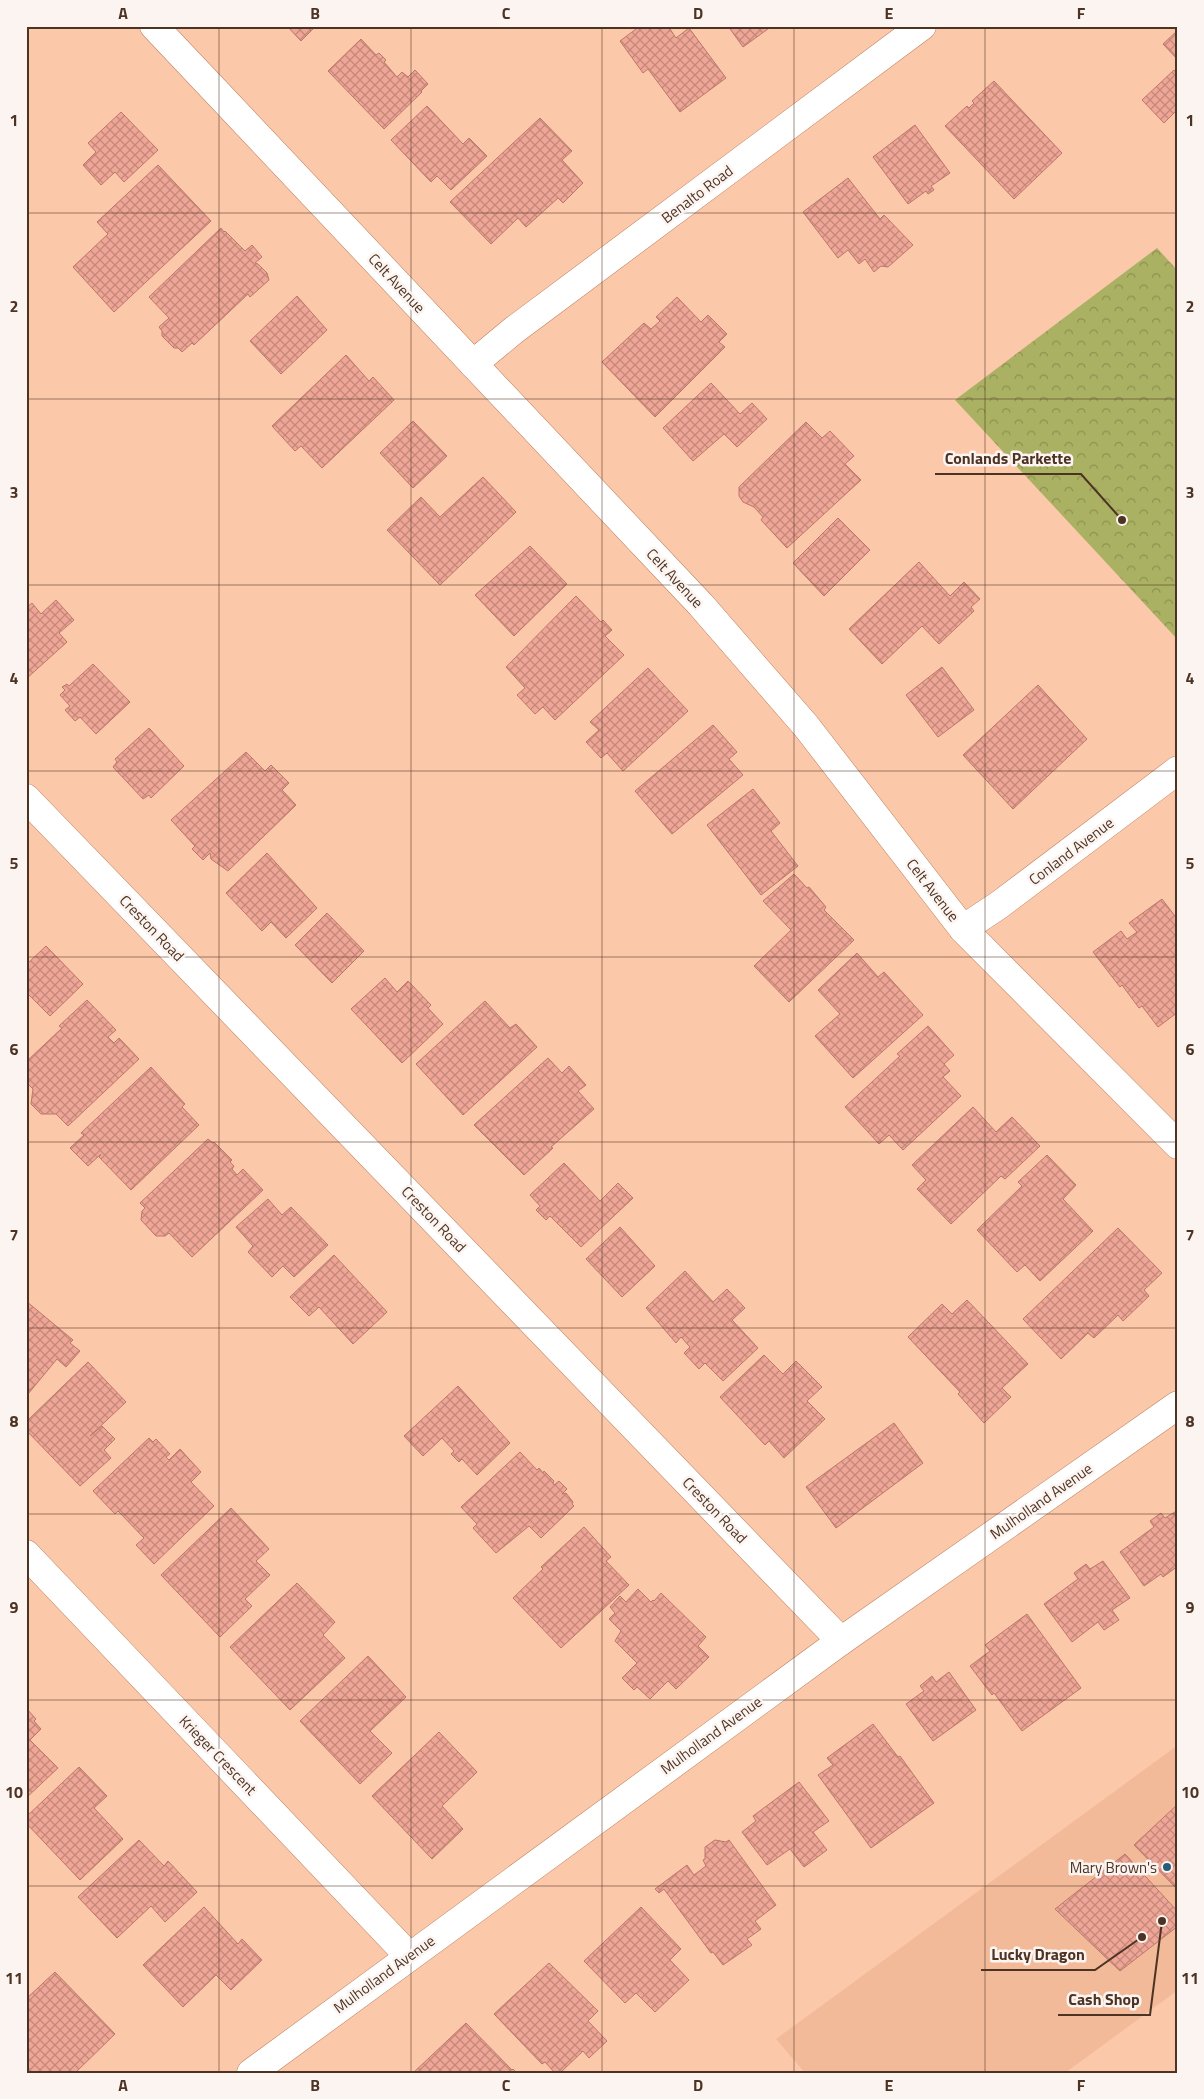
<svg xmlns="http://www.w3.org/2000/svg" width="1204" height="2099" font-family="'Titillium Web',sans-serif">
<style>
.built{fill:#f3ba99}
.park{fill:url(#park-crowns)}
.building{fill:url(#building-cross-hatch);stroke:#bc7769}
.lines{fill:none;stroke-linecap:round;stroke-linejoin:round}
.minor-casing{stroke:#bd815d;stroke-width:29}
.minor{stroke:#fff;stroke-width:28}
.grid{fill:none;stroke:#4d3324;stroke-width:1;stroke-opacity:0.55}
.poi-dot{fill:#265e78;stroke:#fbf4f0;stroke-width:2}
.labels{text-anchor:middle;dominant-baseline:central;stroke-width:5;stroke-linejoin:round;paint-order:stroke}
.street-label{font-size:15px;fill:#4d3324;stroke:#fbf4f0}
.poi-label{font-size:15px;fill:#4d3324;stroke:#fbf4f0;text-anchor:end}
.leader{fill:none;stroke:#4d3324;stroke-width:2}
.callout-dot{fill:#4d3324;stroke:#fbf4f0;stroke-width:2}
.callout-label{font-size:16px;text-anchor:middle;font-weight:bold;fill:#4d3324;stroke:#fbf4f0;stroke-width:5;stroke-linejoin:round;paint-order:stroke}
.neatline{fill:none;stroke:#4d3324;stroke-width:2}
.grid-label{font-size:16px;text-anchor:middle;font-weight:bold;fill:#4d3324}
</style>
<defs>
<pattern id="park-crowns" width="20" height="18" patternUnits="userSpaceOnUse" patternTransform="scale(1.25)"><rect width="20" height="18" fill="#abb162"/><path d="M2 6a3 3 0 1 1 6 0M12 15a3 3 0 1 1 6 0" fill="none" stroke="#8d9151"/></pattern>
<pattern id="building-cross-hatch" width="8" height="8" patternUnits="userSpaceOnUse" patternTransform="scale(1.25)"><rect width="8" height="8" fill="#efa697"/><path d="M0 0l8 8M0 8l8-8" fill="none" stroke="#c4887b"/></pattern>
</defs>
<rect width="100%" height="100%" fill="#fcc8aa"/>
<!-- built -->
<path class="built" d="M 1178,1745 L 1178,1990 L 1065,2073 L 805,2073 L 776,2039 Z"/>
<!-- park -->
<path class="park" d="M 1157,248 L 1178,271 L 1178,640 L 955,400 Z"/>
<!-- building -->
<g class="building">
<path d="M 287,26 L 316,26 L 301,41 Z"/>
<path d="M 640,26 L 668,26 L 676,38 L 689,28 L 726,78 L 680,112 L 648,69 L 643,73 L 620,41 Z"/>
<path d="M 728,26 L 772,26 L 743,47 Z"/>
<path d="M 1178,30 L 1178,60 L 1163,44 Z"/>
<path d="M 361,39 L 376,55 L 379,53 L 386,60 L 384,62 L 397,77 L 402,72 L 408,77 L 415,70 L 428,84 L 421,91 L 422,92 L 384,129 L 328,71 Z"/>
<path d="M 1174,70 L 1178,75 L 1178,109 L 1164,123 L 1142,100 Z"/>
<path d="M 994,81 L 1062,153 L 1014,199 L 945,126 L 967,106 L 969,108 L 974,103 L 972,101 Z"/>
<path d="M 427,106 L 463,144 L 469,138 L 487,156 L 451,190 L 437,176 L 431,182 L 391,140 Z"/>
<path d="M 121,112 L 158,150 L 124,182 L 115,172 L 101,185 L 83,165 L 96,152 L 88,143 Z"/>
<path d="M 540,118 L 572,151 L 562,160 L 583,183 L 563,203 L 558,198 L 526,227 L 518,218 L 491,244 L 450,202 Z"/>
<path d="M 915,125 L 950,173 L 931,186 L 934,190 L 928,194 L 926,191 L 908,204 L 873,157 Z"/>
<path d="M 158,165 L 211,221 L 114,312 L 73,267 L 108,234 L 97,222 Z"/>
<path d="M 848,178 L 880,219 L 884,215 L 913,245 L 888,267 L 881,266 L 874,272 L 865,259 L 859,264 L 848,250 L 838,258 L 803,212 Z"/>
<path d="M 221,228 L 224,232 L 225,231 L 245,251 L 252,245 L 262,257 L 255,263 L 258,264 L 267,273 L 269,280 L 250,297 L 248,294 L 194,345 L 192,343 L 182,352 L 178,348 L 174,348 L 162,336 L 162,331 L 159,327 L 169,318 L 149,297 Z"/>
<path d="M 297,296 L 327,330 L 281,374 L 250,341 Z"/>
<path d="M 677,297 L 701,322 L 708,315 L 727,334 L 719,342 L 725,347 L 655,417 L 602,362 L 644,323 L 651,329 L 660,321 L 656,317 Z"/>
<path d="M 346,355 L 369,381 L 373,377 L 394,400 L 322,468 L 301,446 L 295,451 L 272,426 Z"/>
<path d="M 711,383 L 740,414 L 752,403 L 767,419 L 737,447 L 724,434 L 693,461 L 663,428 Z"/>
<path d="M 413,421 L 447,456 L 413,488 L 380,453 Z"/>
<path d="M 806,422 L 822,438 L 830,431 L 854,456 L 845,464 L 861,480 L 787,548 L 761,520 L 763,517 L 754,507 L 743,502 L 739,496 L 739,487 Z"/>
<path d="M 483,477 L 516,512 L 440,585 L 387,530 L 421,497 L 440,517 Z"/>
<path d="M 838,518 L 870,550 L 824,596 L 793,563 Z"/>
<path d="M 530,546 L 567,584 L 514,636 L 475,595 Z"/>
<path d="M 919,562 L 950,596 L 964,582 L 980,599 L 971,607 L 974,611 L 939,644 L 922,626 L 882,664 L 849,629 Z"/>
<path d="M 576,596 L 601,622 L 603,620 L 612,630 L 605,636 L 624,655 L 555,720 L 543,707 L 535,714 L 517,695 L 525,688 L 506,667 Z"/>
<path d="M 56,600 L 74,620 L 59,633 L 67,642 L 26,679 L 26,608 L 32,603 L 41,614 Z"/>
<path d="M 93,664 L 130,702 L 96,734 L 80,717 L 75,721 L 65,710 L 70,706 L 60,695 L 65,690 L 62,687 L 67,684 L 69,686 Z"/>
<path d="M 942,667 L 974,710 L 938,737 L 906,695 Z"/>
<path d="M 648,668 L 688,711 L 623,771 L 607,753 L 601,758 L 586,742 L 599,730 L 590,722 Z"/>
<path d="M 1038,685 L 1087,739 L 1013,809 L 963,755 Z"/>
<path d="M 713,725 L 737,752 L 729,759 L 743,775 L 672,834 L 635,791 Z"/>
<path d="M 149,728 L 184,766 L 151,798 L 149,795 L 143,799 L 113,767 L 117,762 L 115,759 Z"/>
<path d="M 246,752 L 265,771 L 271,765 L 289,783 L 282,790 L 296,805 L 228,871 L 211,859 L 210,853 L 203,860 L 192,849 L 195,846 L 171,820 Z"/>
<path d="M 753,789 L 780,823 L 771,831 L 798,866 L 761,895 L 707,825 Z"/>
<path d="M 267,853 L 317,908 L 286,938 L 271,922 L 262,931 L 226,893 Z"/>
<path d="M 794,874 L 807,888 L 809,887 L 826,907 L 824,910 L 854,940 L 789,1002 L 754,966 L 791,930 L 763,901 Z"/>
<path d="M 1162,899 L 1178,920 L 1178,1012 L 1158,1027 L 1142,1006 L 1139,1008 L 1122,985 L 1120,987 L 1093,952 L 1121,931 L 1127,939 L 1137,932 L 1129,923 Z"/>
<path d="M 327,913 L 364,951 L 332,983 L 295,945 Z"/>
<path d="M 46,946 L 83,984 L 50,1016 L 26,992 L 26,965 Z"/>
<path d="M 857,953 L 878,977 L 884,972 L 923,1015 L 853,1078 L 815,1036 L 840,1014 L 818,990 Z"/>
<path d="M 385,978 L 397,992 L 408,981 L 431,1005 L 428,1008 L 443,1024 L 402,1063 L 351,1009 Z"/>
<path d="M 87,1000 L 116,1030 L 108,1037 L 114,1043 L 119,1038 L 139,1059 L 68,1126 L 56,1114 L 41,1114 L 31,1104 L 33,1089 L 26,1082 L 26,1062 L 62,1028 L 59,1026 Z"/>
<path d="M 485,1001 L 510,1028 L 516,1024 L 537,1047 L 463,1115 L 416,1064 Z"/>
<path d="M 928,1026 L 954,1055 L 944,1064 L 950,1071 L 943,1077 L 961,1096 L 903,1150 L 889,1135 L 879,1144 L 845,1107 L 900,1056 L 897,1054 Z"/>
<path d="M 548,1058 L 562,1073 L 569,1066 L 586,1085 L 578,1091 L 594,1109 L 551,1147 L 553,1148 L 524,1175 L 474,1125 Z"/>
<path d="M 151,1067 L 185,1104 L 182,1107 L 199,1125 L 131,1190 L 99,1157 L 101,1154 L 88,1166 L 70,1148 L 84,1135 L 81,1133 Z"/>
<path d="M 973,1107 L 996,1132 L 1012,1117 L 1040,1146 L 1005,1179 L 1001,1176 L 951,1224 L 917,1189 L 926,1180 L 912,1165 Z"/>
<path d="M 208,1139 L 213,1143 L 214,1142 L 232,1160 L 230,1162 L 234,1166 L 232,1169 L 237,1175 L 243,1169 L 263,1190 L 192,1257 L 169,1233 L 165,1236 L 156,1236 L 141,1220 L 142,1211 L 145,1208 L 140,1203 Z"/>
<path d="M 1047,1155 L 1076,1185 L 1063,1199 L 1093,1231 L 1040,1281 L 1025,1265 L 1017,1272 L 977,1230 L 1022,1186 L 1018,1182 Z"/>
<path d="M 564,1163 L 600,1201 L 618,1183 L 633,1198 L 581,1247 L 550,1216 L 546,1220 L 536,1210 L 540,1206 L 530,1195 Z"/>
<path d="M 268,1199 L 282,1215 L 291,1207 L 328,1245 L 294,1277 L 283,1266 L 272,1277 L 248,1252 L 253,1246 L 236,1227 Z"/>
<path d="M 620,1227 L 655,1266 L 622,1297 L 586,1259 Z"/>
<path d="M 1118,1228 L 1162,1273 L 1144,1290 L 1149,1296 L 1123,1321 L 1118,1315 L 1094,1338 L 1088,1333 L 1061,1359 L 1023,1319 Z"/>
<path d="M 334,1255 L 387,1312 L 353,1344 L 319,1307 L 309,1316 L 290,1297 Z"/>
<path d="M 685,1271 L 713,1302 L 727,1289 L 745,1308 L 732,1320 L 758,1348 L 723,1381 L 705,1363 L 699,1369 L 684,1353 L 690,1347 L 681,1337 L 676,1343 L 646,1308 Z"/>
<path d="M 967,1300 L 1028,1364 L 1002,1388 L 1011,1397 L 984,1423 L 958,1394 L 960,1392 L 908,1337 L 942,1304 L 952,1314 Z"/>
<path d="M 26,1301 L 73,1340 L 70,1343 L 80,1351 L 66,1367 L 57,1359 L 28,1394 L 26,1393 Z"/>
<path d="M 764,1355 L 783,1374 L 796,1361 L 822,1387 L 807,1401 L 825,1419 L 784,1458 L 769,1441 L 765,1445 L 720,1397 Z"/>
<path d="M 88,1362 L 126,1402 L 90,1436 L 102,1426 L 115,1439 L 104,1450 L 111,1458 L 80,1486 L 26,1430 L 26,1422 Z"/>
<path d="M 458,1386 L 510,1443 L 477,1475 L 462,1459 L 459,1462 L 451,1454 L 454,1451 L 442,1438 L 423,1456 L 404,1436 Z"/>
<path d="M 894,1423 L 923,1463 L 836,1528 L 806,1487 Z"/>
<path d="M 149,1438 L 153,1442 L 156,1439 L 170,1454 L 166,1457 L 169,1460 L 180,1449 L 201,1472 L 191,1482 L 214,1506 L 154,1564 L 136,1545 L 144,1538 L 118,1511 L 115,1514 L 93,1491 Z"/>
<path d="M 520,1452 L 537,1470 L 539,1468 L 543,1473 L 544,1471 L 554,1481 L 553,1483 L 554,1485 L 559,1481 L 567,1489 L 562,1494 L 566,1493 L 573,1502 L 572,1504 L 574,1506 L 541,1538 L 529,1526 L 496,1553 L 473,1528 L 477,1524 L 461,1507 Z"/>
<path d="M 231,1508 L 269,1549 L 256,1561 L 270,1575 L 245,1599 L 252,1606 L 220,1637 L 161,1575 Z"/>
<path d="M 1178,1510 L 1178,1566 L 1163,1577 L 1161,1574 L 1144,1586 L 1120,1552 L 1154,1527 L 1150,1521 L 1161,1513 L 1165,1518 Z"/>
<path d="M 584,1527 L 611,1557 L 606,1561 L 629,1585 L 561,1648 L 513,1598 L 543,1569 L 541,1567 Z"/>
<path d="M 1103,1561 L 1130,1598 L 1112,1610 L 1119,1620 L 1104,1630 L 1098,1622 L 1072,1642 L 1044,1604 L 1078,1579 L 1074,1573 L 1086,1564 L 1090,1569 Z"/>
<path d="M 297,1583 L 335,1622 L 323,1635 L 345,1658 L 290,1710 L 230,1647 Z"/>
<path d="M 638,1589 L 651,1602 L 653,1600 L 654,1601 L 661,1593 L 706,1637 L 698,1646 L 709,1657 L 676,1689 L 668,1681 L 650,1699 L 637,1687 L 634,1690 L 622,1678 L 637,1663 L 615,1641 L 621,1631 L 609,1619 L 615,1613 L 610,1607 L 620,1596 L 626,1602 Z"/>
<path d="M 1027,1614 L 1081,1688 L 1022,1731 L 994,1693 L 992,1695 L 970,1666 L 990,1651 L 985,1645 Z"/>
<path d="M 368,1656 L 406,1697 L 370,1731 L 392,1753 L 360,1784 L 300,1721 Z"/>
<path d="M 949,1672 L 976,1710 L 933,1741 L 906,1704 L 924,1691 L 920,1686 L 932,1676 L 936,1682 Z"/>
<path d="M 26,1708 L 36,1719 L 34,1721 L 41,1729 L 30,1740 L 58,1768 L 26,1798 Z"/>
<path d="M 873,1724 L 898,1757 L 900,1756 L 934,1803 L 871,1848 L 818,1775 L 833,1765 L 827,1758 Z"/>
<path d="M 439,1732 L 477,1772 L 442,1806 L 463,1829 L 432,1859 L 372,1796 Z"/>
<path d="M 79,1767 L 107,1796 L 94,1808 L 123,1839 L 80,1880 L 26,1823 L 26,1817 Z"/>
<path d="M 799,1782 L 829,1821 L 813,1832 L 827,1850 L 804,1867 L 790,1849 L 767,1865 L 742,1832 L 756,1821 L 753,1816 Z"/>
<path d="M 1178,1804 L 1178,1890 L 1134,1845 Z"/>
<path d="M 139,1840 L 164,1866 L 168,1861 L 197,1892 L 165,1922 L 151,1906 L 117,1938 L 78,1897 Z"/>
<path d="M 715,1840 L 726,1842 L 729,1840 L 776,1905 L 755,1921 L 761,1929 L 747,1939 L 752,1945 L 723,1965 L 713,1952 L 711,1953 L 664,1889 L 659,1893 L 655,1889 L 687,1865 L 694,1875 L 706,1866 L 703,1860 L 705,1859 L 705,1847 Z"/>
<path d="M 1125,1854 L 1178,1912 L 1178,1926 L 1120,1971 L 1055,1909 Z"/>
<path d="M 204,1907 L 238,1944 L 242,1939 L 262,1960 L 231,1990 L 216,1975 L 183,2007 L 143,1965 Z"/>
<path d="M 641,1907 L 681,1949 L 670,1960 L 689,1980 L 655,2012 L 636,1993 L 625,2003 L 584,1961 Z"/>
<path d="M 549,1963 L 598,2011 L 588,2021 L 607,2041 L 589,2058 L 583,2051 L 560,2073 L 555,2073 L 545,2062 L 542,2064 L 494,2014 Z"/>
<path d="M 55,1972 L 115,2034 L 75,2073 L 26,2073 L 26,1999 Z"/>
<path d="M 466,2023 L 512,2070 L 513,2069 L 517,2073 L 413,2073 Z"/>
</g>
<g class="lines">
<!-- minor casing -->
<g class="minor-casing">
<g id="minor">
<path d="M 154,26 L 701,605 L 806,726 L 963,929 L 1178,1145"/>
<path d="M 473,364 L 514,330 L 922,26"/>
<path d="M 26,798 L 841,1641"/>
<path d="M 963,929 L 999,905 L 1178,770"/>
<path d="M 26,1554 L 409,1956"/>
<path d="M 251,2073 L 841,1641 L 1178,1405"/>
</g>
</g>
<!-- minor -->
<use href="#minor" class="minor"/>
</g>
<!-- grid -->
<path class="grid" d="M 219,26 L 219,2073M 411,26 L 411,2073M 602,26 L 602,2073M 794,26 L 794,2073M 985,26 L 985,2073M 26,213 L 1178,213M 26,399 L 1178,399M 26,585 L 1178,585M 26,771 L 1178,771M 26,957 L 1178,957M 26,1142 L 1178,1142M 26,1328 L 1178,1328M 26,1514 L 1178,1514M 26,1700 L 1178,1700M 26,1886 L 1178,1886"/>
<!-- markers -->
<circle class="poi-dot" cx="1167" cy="1867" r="5"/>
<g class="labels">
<!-- street labels -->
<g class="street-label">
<text transform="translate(697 194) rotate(-37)">Benalto Road</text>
<text transform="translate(397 283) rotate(47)">Celt Avenue</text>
<text transform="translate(675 578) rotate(47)">Celt Avenue</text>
<text transform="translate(1071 851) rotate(-37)">Conland Avenue</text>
<text transform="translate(933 890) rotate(52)">Celt Avenue</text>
<text transform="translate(152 928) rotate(46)">Creston Road</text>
<text transform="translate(434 1219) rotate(46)">Creston Road</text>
<text transform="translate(1041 1501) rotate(-35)">Mulholland Avenue</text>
<text transform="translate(715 1510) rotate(46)">Creston Road</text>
<text transform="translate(711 1735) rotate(-36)">Mulholland Avenue</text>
<text transform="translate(218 1755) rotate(46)">Krieger Crescent</text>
<text transform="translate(384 1974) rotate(-36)">Mulholland Avenue</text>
</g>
<!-- poi labels -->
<g class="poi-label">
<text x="1157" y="1867">Mary Brown's</text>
</g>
</g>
<!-- callouts -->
<path class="leader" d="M1122 520L1081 474H935M1142 1937L1095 1970H981M1162 1921L1150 2015H1058"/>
<g class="callout-dot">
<circle cx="1122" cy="520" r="5"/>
<circle cx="1142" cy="1937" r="5"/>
<circle cx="1162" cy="1921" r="5"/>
</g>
<g class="callout-label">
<text x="1008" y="464">Conlands Parkette</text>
<text x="1038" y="1960">Lucky Dragon</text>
<text x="1104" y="2005">Cash Shop</text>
</g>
<!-- border -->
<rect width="1204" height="2099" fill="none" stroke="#fbf4f0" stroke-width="55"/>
<rect x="28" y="28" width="1148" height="2044" class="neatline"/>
<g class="grid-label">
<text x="123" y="19">A</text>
<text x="315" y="19">B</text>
<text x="506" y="19">C</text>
<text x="698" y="19">D</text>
<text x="889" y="19">E</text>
<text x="1081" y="19">F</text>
<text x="14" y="126">1</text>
<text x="1190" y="126">1</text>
<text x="14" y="312">2</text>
<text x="1190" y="312">2</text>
<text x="14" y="498">3</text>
<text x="1190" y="498">3</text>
<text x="14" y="684">4</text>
<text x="1190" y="684">4</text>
<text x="14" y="869">5</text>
<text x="1190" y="869">5</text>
<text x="14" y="1055">6</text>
<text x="1190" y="1055">6</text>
<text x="14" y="1241">7</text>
<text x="1190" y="1241">7</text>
<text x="14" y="1427">8</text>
<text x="1190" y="1427">8</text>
<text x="14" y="1613">9</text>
<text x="1190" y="1613">9</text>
<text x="14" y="1798">10</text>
<text x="1190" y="1798">10</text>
<text x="14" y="1984">11</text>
<text x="1190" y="1984">11</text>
<text x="123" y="2091">A</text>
<text x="315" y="2091">B</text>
<text x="506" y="2091">C</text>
<text x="698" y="2091">D</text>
<text x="889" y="2091">E</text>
<text x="1081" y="2091">F</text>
</g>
</svg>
